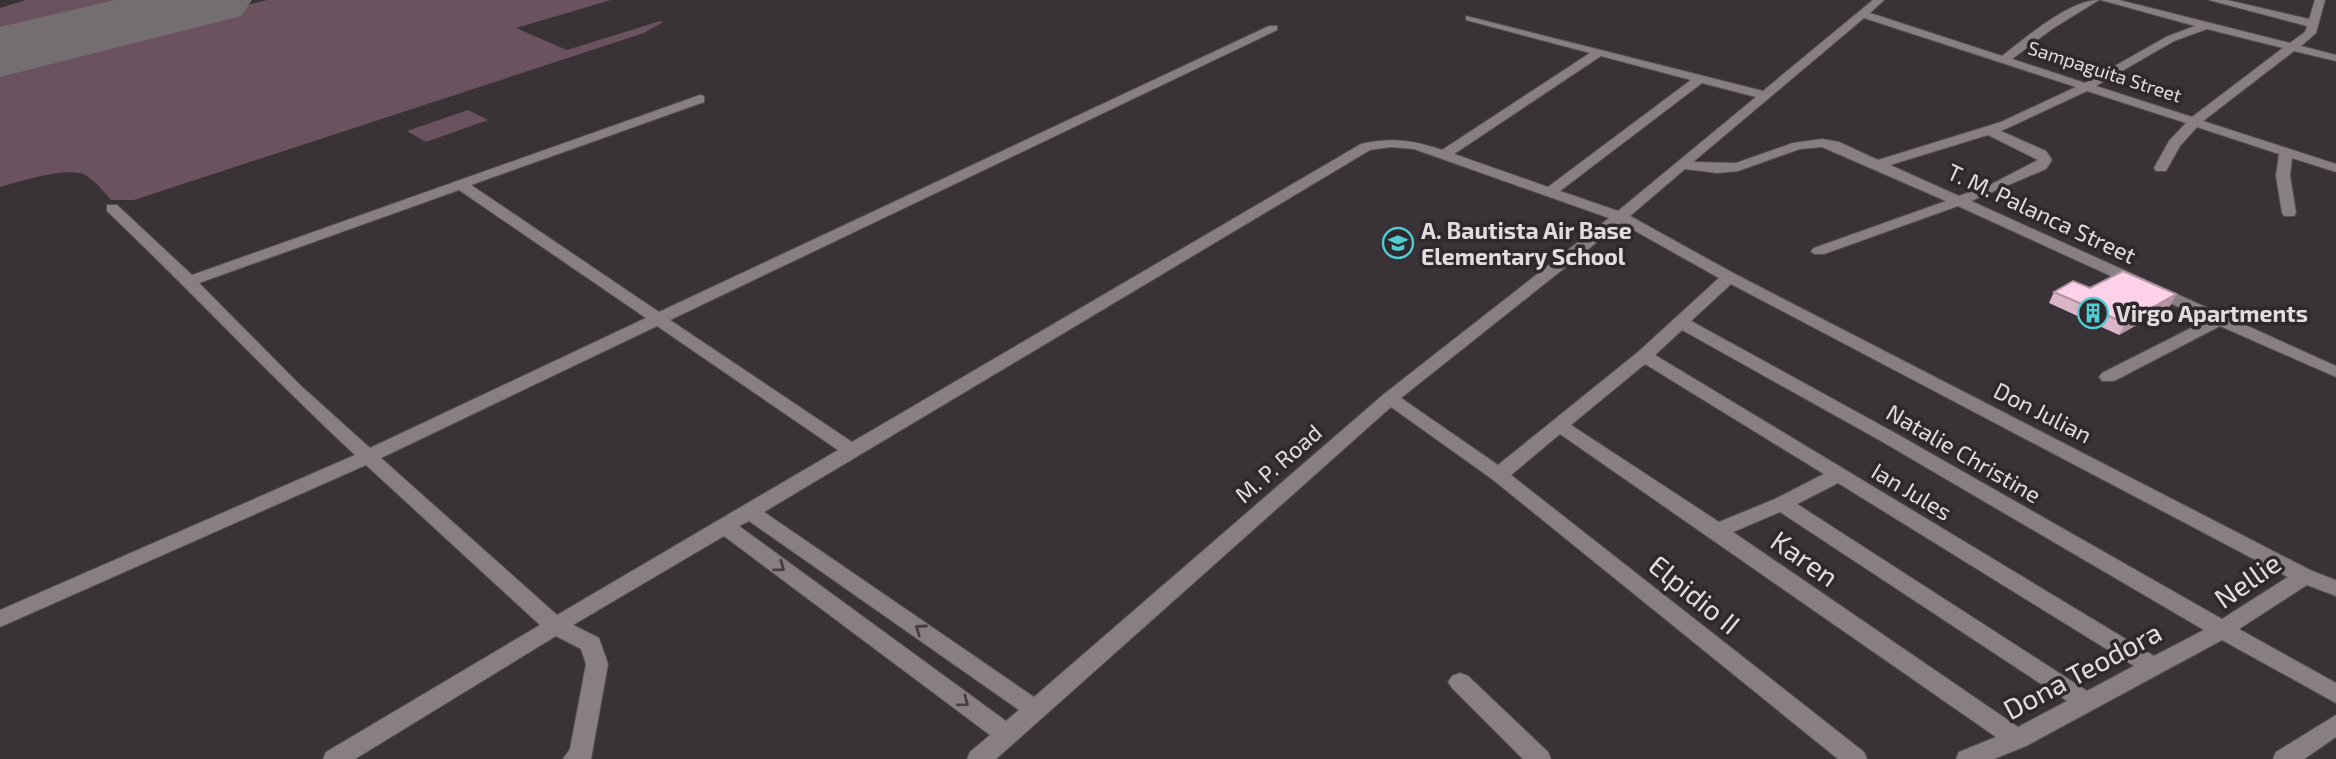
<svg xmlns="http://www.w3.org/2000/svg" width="2336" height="759" font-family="'Exo 2',sans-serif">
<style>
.green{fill:#6a525f}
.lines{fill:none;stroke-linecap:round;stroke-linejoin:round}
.runway{fill:#746e72;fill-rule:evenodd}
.minor-casing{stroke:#565153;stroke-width:2}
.minor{fill:#877f83;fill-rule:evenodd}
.wall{fill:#dab5c8}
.shaded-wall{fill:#b193a3}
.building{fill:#fdd2e9;stroke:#b193a3;stroke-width:2}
.oneway{stroke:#453e42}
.labels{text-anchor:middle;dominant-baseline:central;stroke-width:7;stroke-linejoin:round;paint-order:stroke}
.far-street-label{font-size:19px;fill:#e1dddf;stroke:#2f282c}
.street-label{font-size:23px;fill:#e1dddf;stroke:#2f282c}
.poi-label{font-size:23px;font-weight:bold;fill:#e1dddf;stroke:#2f282c;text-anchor:start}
.near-street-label{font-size:28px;fill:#e1dddf;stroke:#2f282c}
</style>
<rect width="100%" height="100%" fill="#393236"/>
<!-- green -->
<g class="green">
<path d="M 26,0 L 162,0 L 0,38 L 0,8 Z"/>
<path d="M 267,0 L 611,0 L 516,28 L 567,50 L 660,21 L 663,22 L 644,33 L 134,200 L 111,200 C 104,192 96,182 87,176 C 69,165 20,182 0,187 L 0,67 Z"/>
<path d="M 468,110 L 488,120 L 426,142 L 407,131 Z"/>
</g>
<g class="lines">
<!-- runway -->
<path class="runway" d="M 115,0 L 252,0 L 241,16 L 0,77 L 0,27 Z"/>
<!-- minor casing -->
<g class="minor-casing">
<g id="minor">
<path d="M 1873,0 L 1884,0 L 1870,13 L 2002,56 C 2027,37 2069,0 2099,0 L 2052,29 L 2012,59 L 2085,83 L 2166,37 L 2195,26 L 2101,0 L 2119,0 L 2290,43 L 2305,32 L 2307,26 L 2209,0 L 2227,0 L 2309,19 L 2315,0 L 2325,0 L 2316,33 L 2301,46 L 2336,55 L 2336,61 L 2294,51 L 2203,121 L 2336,164 L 2336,172 L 2292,158 L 2290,176 L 2296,213 L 2294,216 L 2284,216 L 2282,213 L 2276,176 L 2279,154 L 2197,127 L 2180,146 L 2166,171 L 2156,171 L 2154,168 L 2169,141 L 2186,123 L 2087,91 L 2001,131 L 2046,151 L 2052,160 L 2046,169 L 1971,201 L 2336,366 L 2336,377 L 2220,326 L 2114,381 L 2102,381 L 2099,377 L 2102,373 L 2207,320 L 1958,206 L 1824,254 L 1814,254 L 1811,251 L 1814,248 L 1946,201 L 1822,147 L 1800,149 L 1738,171 L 1717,173 L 1685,169 L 1630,216 L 1735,274 L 2312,571 L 2336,580 L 2336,596 L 2307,585 L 2239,629 L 2336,683 L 2336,703 L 2222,640 L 2026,746 L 1994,759 L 1956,759 L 1959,752 L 1996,737 L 1560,434 L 1511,475 L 1864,752 L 1867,759 L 1838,759 L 1492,479 L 1391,407 L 996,759 L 967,759 L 970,752 L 990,735 L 724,536 L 573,625 L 599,638 L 608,664 L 591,759 L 563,759 L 570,749 L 586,664 L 581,649 L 556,636 L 355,759 L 323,759 L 326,752 L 540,625 L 366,465 L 0,627 L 0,610 L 355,455 C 270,376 191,291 107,211 L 107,205 L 117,205 L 192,275 L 700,95 L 704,96 L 704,102 L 471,185 L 659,312 L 1269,26 L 1277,26 L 1277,30 L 670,320 L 852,442 L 1361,144 C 1391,137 1414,140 1442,150 L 1590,53 L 1466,20 L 1466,16 L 1763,91 ZM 1864,18 L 2076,87 L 2001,122 L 1878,160 L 1839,142 L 1822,139 L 1793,143 L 1736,163 L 1693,162 ZM 2207,29 L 2283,48 L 2192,117 L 2096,86 L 2174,41 ZM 1601,56 L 1691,80 L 1548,187 L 1454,154 ZM 1702,83 L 1756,97 L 1618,211 L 1560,191 ZM 1988,135 L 2038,160 L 1990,185 L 1959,196 L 1890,165 ZM 1391,147 L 1414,149 L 1609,218 L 1384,394 L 1034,697 L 764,512 L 1370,150 ZM 459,190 L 646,318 L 370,448 L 299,384 L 199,283 ZM 1621,223 L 1719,278 L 1638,352 L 1498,465 L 1401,398 ZM 1731,284 L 2288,577 L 2222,619 L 1895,433 L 1691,321 ZM 657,326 L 838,450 L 557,615 L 381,458 ZM 1682,330 L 1881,441 L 2204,630 L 2154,656 L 1655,355 ZM 1645,364 L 1824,474 L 1775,499 L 1719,522 L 1571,425 ZM 1838,483 L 2134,666 L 2087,691 L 1797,504 ZM 1780,512 L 2067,701 L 2018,727 L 1733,532 ZM 749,521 L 1019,710 L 1006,721 L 739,526 Z"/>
<path d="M 1460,673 L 1468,676 L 1548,752 L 1551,759 L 1523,759 L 1452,688 L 1448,682 L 1452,676 Z"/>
<path d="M 2336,715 L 2336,737 L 2304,759 L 2273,759 L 2276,752 Z"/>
</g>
</g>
<!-- minor -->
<use href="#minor" class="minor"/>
</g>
<!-- wall -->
<path class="wall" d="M 2090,288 L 2176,294 L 2170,306 L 2119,335 L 2049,303 L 2054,292 Z"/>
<!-- shaded-wall -->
<path class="shaded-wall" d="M 2176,294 L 2170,306 L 2119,335 L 2125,323 Z"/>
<!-- building -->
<path class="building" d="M 2123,271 L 2176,294 L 2125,323 L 2054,292 L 2073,281 L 2090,288 Z"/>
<!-- one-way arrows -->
<defs><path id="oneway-chevron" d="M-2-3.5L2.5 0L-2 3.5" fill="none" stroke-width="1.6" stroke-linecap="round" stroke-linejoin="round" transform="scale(1.75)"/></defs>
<g class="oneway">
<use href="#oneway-chevron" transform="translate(780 567) rotate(36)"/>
<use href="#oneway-chevron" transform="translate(920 629) rotate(-145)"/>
<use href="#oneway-chevron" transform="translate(964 702) rotate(37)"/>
</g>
<!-- icons -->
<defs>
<g id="school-ring" transform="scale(1.575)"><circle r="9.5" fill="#2f282c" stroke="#51ccd3" stroke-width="1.5"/><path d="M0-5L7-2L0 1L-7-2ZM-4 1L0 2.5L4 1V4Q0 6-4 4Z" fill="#51ccd3"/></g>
<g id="building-ring" transform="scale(1.575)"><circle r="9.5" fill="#2f282c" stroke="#51ccd3" stroke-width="1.5"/><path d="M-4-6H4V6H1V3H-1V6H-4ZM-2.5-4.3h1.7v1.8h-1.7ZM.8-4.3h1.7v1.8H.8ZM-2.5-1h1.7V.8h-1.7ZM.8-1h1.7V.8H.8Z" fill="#51ccd3"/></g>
</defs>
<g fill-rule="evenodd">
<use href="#school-ring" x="1398" y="243"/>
<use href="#building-ring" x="2093" y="313"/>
</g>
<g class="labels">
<!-- far-street labels -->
<g class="far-street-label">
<text transform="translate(2105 71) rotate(18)">Sampaguita Street</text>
</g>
<!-- street labels -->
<g class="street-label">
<text transform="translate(2042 213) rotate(25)">T. M. Palanca Street</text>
<text transform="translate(2043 412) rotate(27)">Don Julian</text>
<text transform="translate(1964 453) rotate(30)">Natalie Christine</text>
<text transform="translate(1278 463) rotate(-41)">M. P. Road</text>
<text transform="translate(1912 491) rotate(31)">Ian Jules</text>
</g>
<!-- poi labels -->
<g class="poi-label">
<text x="1421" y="230">A. Bautista Air Base<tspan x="1421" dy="26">Elementary School</tspan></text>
<text x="2116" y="313">Virgo Apartments</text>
</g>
<!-- near-street labels -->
<g class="near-street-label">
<text transform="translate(1805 558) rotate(35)">Karen</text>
<text transform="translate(2247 580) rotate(-35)">Nellie</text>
<text transform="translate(1695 594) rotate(39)">Elpidio II</text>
<text transform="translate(2082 670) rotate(-28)">Dona Teodora</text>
</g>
</g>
</svg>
